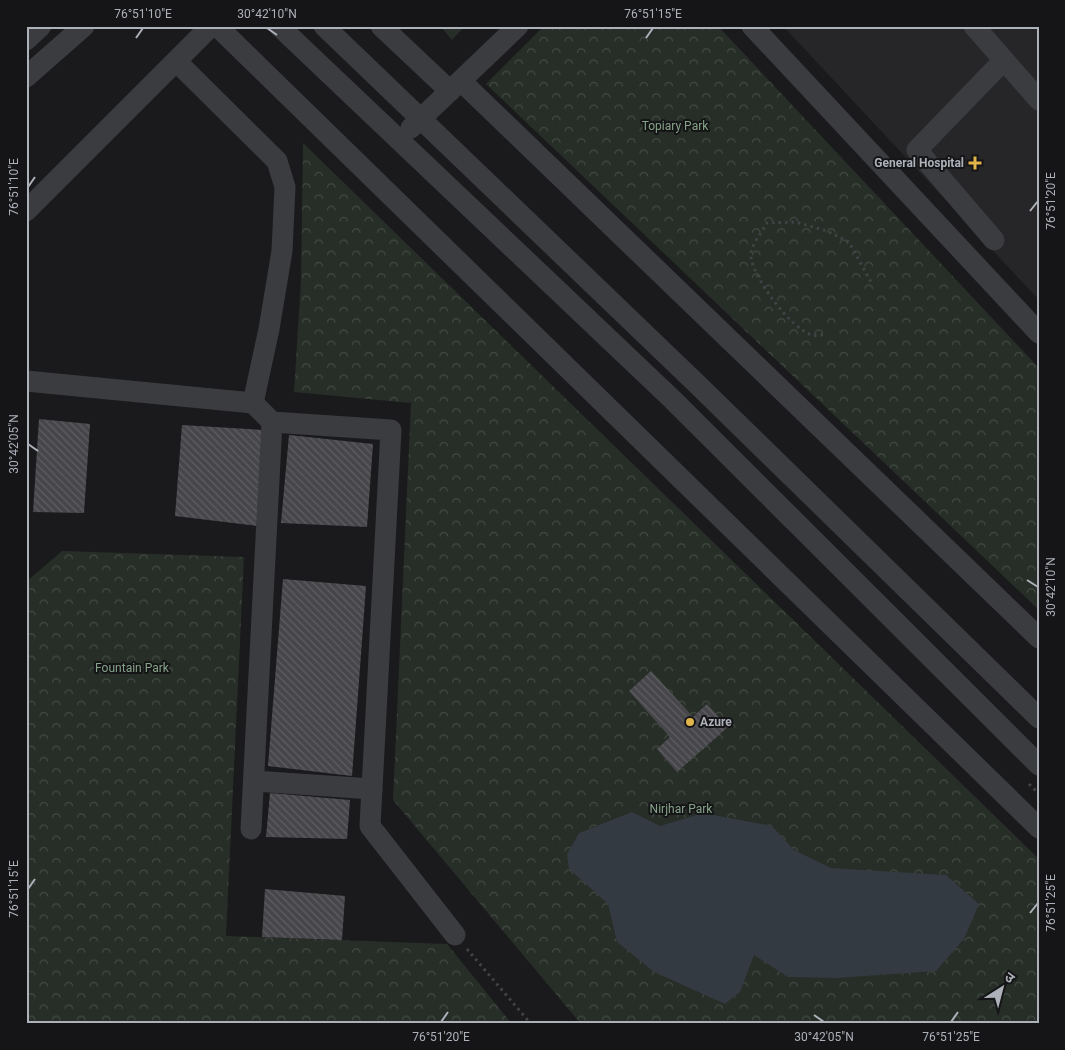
<svg xmlns="http://www.w3.org/2000/svg" width="1065" height="1050" font-family="Roboto,'Noto Sans Devanagari',sans-serif">
<style>
.built{fill:#262628}
.green{fill:#262e27}
.park{fill:url(#park-crowns)}
.water{fill:#333a41}
.building{fill:url(#building-back-hatch)}
.lines{fill:none;stroke-linecap:round;stroke-linejoin:round}
.path{stroke:#414347;stroke-width:3;stroke-dasharray:2.5 4;stroke-linecap:butt}
.minor{stroke:#3b3c40;stroke-width:21}
.ticks{fill:none;stroke:#adb1ba;stroke-width:2}
.poi-dot{fill:#e2b54b;stroke:#151517;stroke-width:2}
.labels{text-anchor:middle;dominant-baseline:central;stroke-width:4;stroke-linejoin:round;paint-order:stroke}
.park-label{font-size:12px;fill:#86a389;stroke:#151517}
.poi-label{font-size:12px;font-weight:bold;fill:#adb1ba;stroke:#151517;text-anchor:end}
.neatline{fill:none;stroke:#adb1ba;stroke-width:2}
.ticks-label{font-size:12px;text-anchor:middle;fill:#adb1ba}
</style>
<defs>
<pattern id="park-crowns" width="20" height="18" patternUnits="userSpaceOnUse" patternTransform="scale(1.25)"><rect width="20" height="18" fill="#262e27"/><path d="M2 6a3 3 0 1 1 6 0M12 15a3 3 0 1 1 6 0" fill="none" stroke="#434a44"/></pattern>
<pattern id="building-back-hatch" width="6" height="6" patternUnits="userSpaceOnUse" patternTransform="scale(1.25)"><rect width="6" height="6" fill="#47474b"/><path d="M-1 5l2 2M0 0l6 6M5-1l2 2" fill="none" stroke="#5f5f63"/></pattern>
</defs>
<rect width="100%" height="100%" fill="#1a1a1c"/>
<!-- built -->
<path class="built" d="M 783,26 L 1039,26 L 1039,300 Z"/>
<!-- green -->
<path class="green" d="M 440,26 L 465,26 L 452,40 Z"/>
<!-- park -->
<g class="park">
<path d="M 544,26 L 718,26 L 1039,368 L 1039,610 L 486,84 Z"/>
<path d="M 303,143 L 1039,859 L 1039,1024 L 581,1024 L 393,800 L 411,403 L 294,392 L 301,281 Z"/>
<path d="M 62,551 L 244,557 L 226,936 L 447,944 L 512,1024 L 26,1024 L 26,582 Z"/>
</g>
<!-- water -->
<path class="water" d="M 632,812 L 660,826 L 703,813 L 772,826 L 794,850 L 831,868 L 946,875 L 979,904 L 964,939 L 936,971 L 837,978 L 788,977 L 754,955 L 740,992 L 725,1004 L 654,972 L 617,942 L 608,904 L 569,869 L 567,854 L 579,833 Z"/>
<!-- building -->
<g class="building">
<path d="M 39,419 L 90,424 L 84,513 L 33,512 Z"/>
<path d="M 182,425 L 264,430 L 259,526 L 175,516 Z"/>
<path d="M 289,435 L 373,444 L 367,527 L 281,523 Z"/>
<path d="M 283,579 L 366,586 L 352,776 L 268,766 Z"/>
<path d="M 651,671 L 693,717 L 707,704 L 728,727 L 677,772 L 657,749 L 670,737 L 629,691 Z"/>
<path d="M 270,793 L 350,800 L 347,839 L 266,837 Z"/>
<path d="M 265,889 L 345,896 L 342,940 L 262,937 Z"/>
</g>
<g class="lines">
<!-- path -->
<g class="path">
<path d="M 823,335 C 820,335 815,336 812,335 C 790,328 755,280 751,258 C 749,247 762,232 767,223 L 796,222 L 827,231 L 849,242 L 872,284"/>
<path d="M 1029,784 L 1039,794"/>
<path d="M 467,949 L 531,1024"/>
</g>
<!-- minor -->
<g class="minor">
<path d="M 217,26 L 1039,828"/>
<path d="M 279,26 L 673,400 L 1039,765"/>
<path d="M 324,26 L 698,385 L 1039,718"/>
<path d="M 381,26 L 450,91"/>
<path d="M 752,26 L 1039,333"/>
<path d="M 974,26 L 1039,100"/>
<path d="M 26,40 L 41,26"/>
<path d="M 177,62 L 277,161 L 285,187 L 282,251 L 269,329 L 253,403"/>
<path d="M 26,77 L 84,26"/>
<path d="M 461,81 L 1039,638"/>
<path d="M 411,128 L 518,26"/>
<path d="M 26,211 L 211,26"/>
<path d="M 994,240 L 917,150 L 1004,60"/>
<path d="M 26,381 L 253,403 L 272,422 L 391,430 L 370,826 L 455,935"/>
<path d="M 254,781 L 372,789"/>
<path d="M 251,829 L 272,422"/>
</g>
</g>
<!-- ticks -->
<path class="ticks" d="M 267,28 L 277,35M 136,38 L 143,28M 646,38 L 653,28M 28,187 L 35,177M 1030,211 L 1038,201M 28,444 L 38,451M 1027,580 L 1038,587M 28,889 L 35,879M 1030,913 L 1038,903M 814,1015 L 824,1022M 441,1022 L 448,1012M 951,1022 L 958,1012"/>
<!-- markers -->
<g class="poi-dot">
<path d="M972.5 155.5h5v5h5v5h-5v5h-5v-5h-5v-5h5z"/>
<circle cx="690" cy="722" r="5"/>
</g>
<g class="labels">
<!-- park labels -->
<g class="park-label">
<text x="675" y="126">Topiary Park</text>
<text x="132" y="668">Fountain Park</text>
<text x="681" y="809">Nirjhar Park</text>
</g>
<!-- poi labels -->
<g class="poi-label">
<text x="964" y="163">General Hospital</text>
<text x="700" y="722" text-anchor="start">Azure</text>
</g>
</g>
<!-- border -->
<rect width="1065" height="1050" fill="none" stroke="#151517" stroke-width="55"/>
<!-- north arrow -->
<g transform="translate(1002 988) rotate(36)" stroke="#151517" stroke-width="4" paint-order="stroke">
<path d="M0-4L9 19L0 12L-9 19Z" fill="#adb1ba"/>
<text y="-8" font-size="14" font-weight="bold" text-anchor="middle" fill="#adb1ba">उ</text>
</g>
<rect x="28" y="28" width="1010" height="994" class="neatline"/>
<g class="ticks-label">
<text x="143" y="18">76°51'10"E</text>
<text x="267" y="18">30°42'10"N</text>
<text x="653" y="18">76°51'15"E</text>
<text transform="translate(14 187) rotate(-90)" y="4">76°51'10"E</text>
<text transform="translate(1051 201) rotate(-90)" y="4">76°51'20"E</text>
<text transform="translate(14 444) rotate(-90)" y="4">30°42'05"N</text>
<text transform="translate(1051 587) rotate(-90)" y="4">30°42'10"N</text>
<text transform="translate(14 889) rotate(-90)" y="4">76°51'15"E</text>
<text transform="translate(1051 903) rotate(-90)" y="4">76°51'25"E</text>
<text x="441" y="1041">76°51'20"E</text>
<text x="824" y="1041">30°42'05"N</text>
<text x="951" y="1041">76°51'25"E</text>
</g>
</svg>
